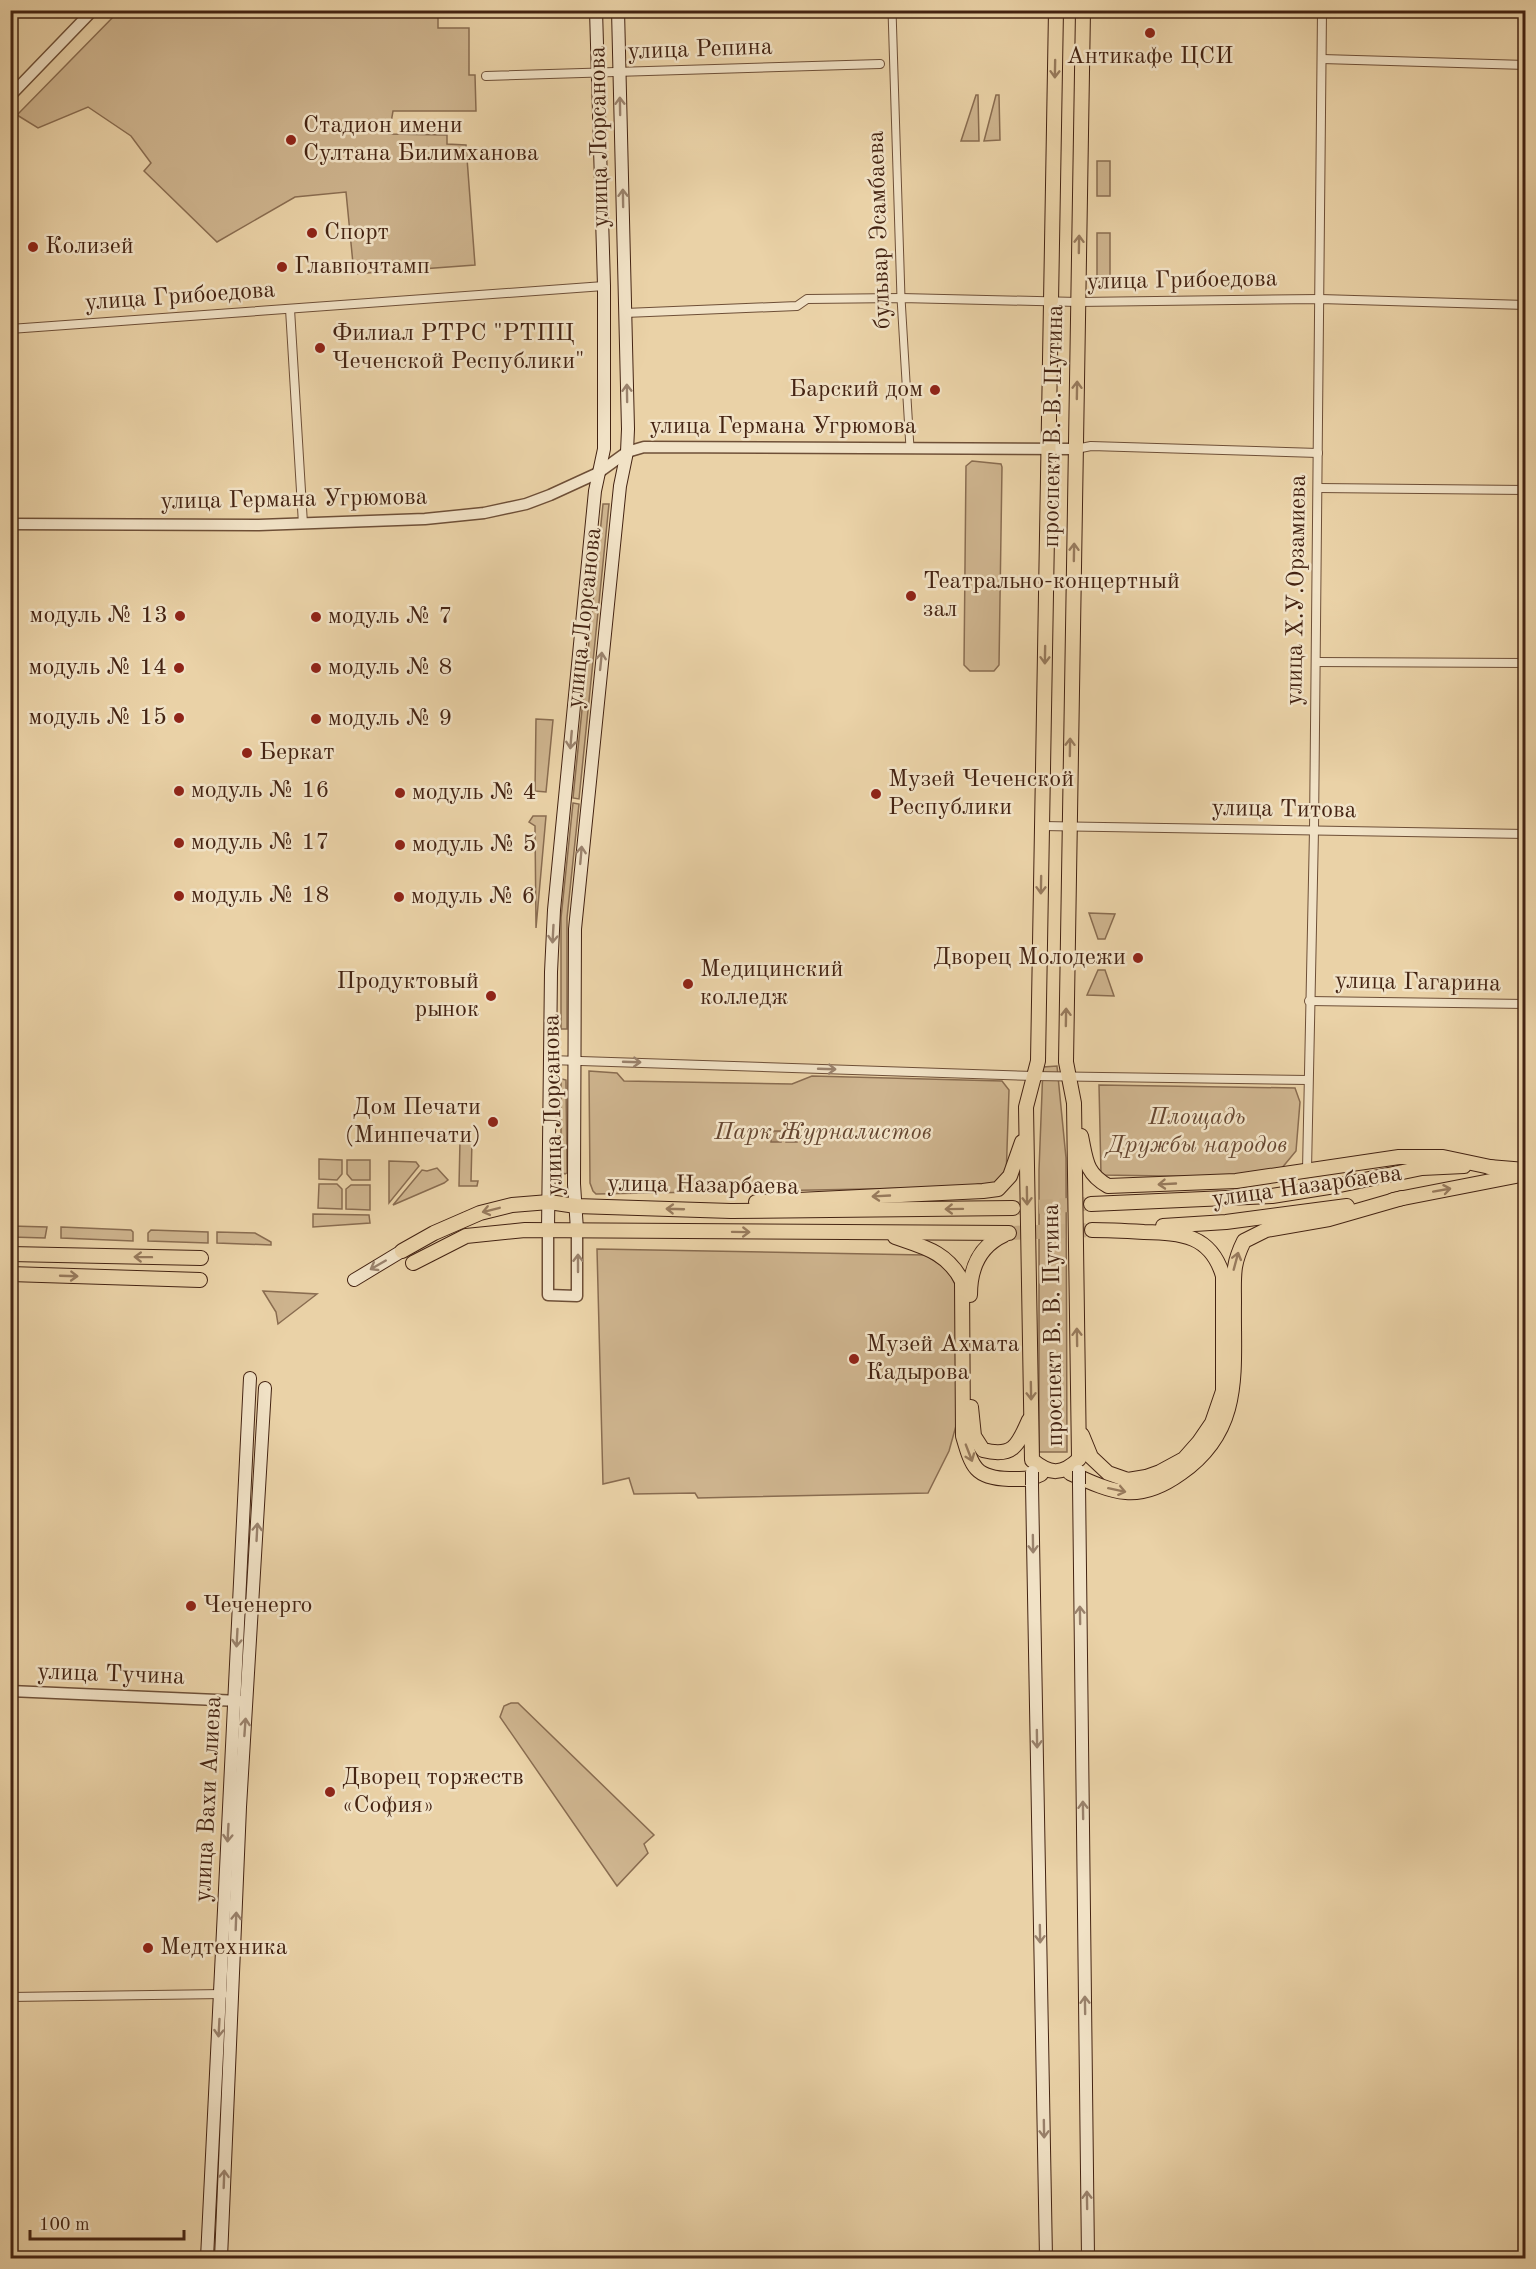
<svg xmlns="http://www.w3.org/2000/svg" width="1536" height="2269" font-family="'Old Standard TT',serif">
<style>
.green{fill:#ceb48e;stroke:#896c50;stroke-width:1.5}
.water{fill:#b29674;stroke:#86684d;stroke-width:1.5}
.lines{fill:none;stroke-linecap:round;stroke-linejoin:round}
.primary-tunnel{stroke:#c9af89;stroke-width:14;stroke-dasharray:14 7;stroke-linecap:butt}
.pedestrian-casing{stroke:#6e4f37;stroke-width:9}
.minor-casing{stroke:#6e4f37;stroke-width:10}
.tertiary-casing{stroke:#6e4f37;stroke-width:13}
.secondary-casing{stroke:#442312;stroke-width:14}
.primary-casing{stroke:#442312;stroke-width:16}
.pedestrian{stroke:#f1e2c6;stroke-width:7}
.minor{stroke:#f1e2c6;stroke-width:8}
.tertiary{stroke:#f1e2c6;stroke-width:10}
.secondary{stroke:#f1e2c6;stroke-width:12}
.primary{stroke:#ead2a7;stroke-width:14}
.secondary-bridge-casing{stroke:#442312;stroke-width:14;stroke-linecap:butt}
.secondary-bridge{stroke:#f1e2c6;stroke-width:12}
.oneway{stroke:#977a5c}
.oneway2{stroke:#9a826c}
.poi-dot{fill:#8f2418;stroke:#f1e2c6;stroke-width:2}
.labels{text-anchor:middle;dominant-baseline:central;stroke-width:5;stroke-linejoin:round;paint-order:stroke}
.street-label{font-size:24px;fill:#442312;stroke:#f1e2c6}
.poi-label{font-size:24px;fill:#442312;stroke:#f1e2c6;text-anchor:start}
.park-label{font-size:24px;font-style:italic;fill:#664731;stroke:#f1e2c6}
</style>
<rect width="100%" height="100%" fill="#ead2a7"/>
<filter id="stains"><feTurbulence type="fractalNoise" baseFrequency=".00333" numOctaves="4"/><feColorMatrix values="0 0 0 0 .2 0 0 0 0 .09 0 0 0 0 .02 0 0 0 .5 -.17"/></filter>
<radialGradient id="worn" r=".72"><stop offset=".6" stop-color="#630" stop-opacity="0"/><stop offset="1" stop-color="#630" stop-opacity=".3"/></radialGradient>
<g class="green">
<polygon points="119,11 438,11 438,28 469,28 469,75 475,75 476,111 393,111 389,134 447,135 447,144 466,145 475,265 354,274 346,192 295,197 217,242 144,171 151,163 131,136 88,107 38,128 17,115"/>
<polygon points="976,95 978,95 979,141 961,141"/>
<polygon points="996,95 999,95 1000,140 984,141"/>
<rect x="1097" y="161" width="13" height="35"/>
<rect x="1097" y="233" width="13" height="49"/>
<polygon points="972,461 1001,464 1002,467 999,665 994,671 970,671 964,665 966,466"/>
<polygon points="603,504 609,504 579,799 573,798"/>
<polygon points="536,719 553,720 546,792 535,791"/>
<polygon points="573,803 579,804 567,918 567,1029 561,1029 561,918"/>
<polygon points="533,816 546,816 536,928 535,826 529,822"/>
<polygon points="1089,913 1115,914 1105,939 1098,939"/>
<polygon points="1098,970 1105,970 1114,996 1087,995"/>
<polygon points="1057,1066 1066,1158 1067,1452 1039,1452 1039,1170 1043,1067"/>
<polygon points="589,1071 617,1073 624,1081 792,1084 812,1076 1002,1081 1009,1090 1006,1179 1002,1183 978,1184 970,1187 596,1194 593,1191 590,1183"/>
<polygon points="562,1079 566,1080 567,1173 565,1174 561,1172 561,1081"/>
<polygon points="1099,1085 1295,1088 1300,1102 1296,1151 1281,1169 1231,1177 1101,1175"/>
<polygon points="472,1140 471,1181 478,1181 477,1186 459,1186 460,1141"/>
<polygon points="319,1159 342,1160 342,1174 337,1180 319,1179"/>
<polygon points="347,1160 370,1160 370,1180 352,1180 347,1174"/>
<polygon points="389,1161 416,1162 419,1166 389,1203"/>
<polygon points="437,1168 448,1180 444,1183 393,1205 422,1170 427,1171"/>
<polygon points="319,1184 337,1184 342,1189 342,1209 318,1208"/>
<polygon points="351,1185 370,1185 370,1210 346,1209 346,1189"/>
<polygon points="313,1214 369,1215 370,1223 313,1227"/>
<polygon points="11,1226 47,1227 45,1238 11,1237"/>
<polygon points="61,1227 131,1230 133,1232 133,1241 61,1238"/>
<polygon points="151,1230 208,1232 208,1243 148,1241 148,1233"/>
<polygon points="217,1232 255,1233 271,1242 271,1245 217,1243"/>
<polygon points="597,1249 925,1255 948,1269 957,1289 959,1415 949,1451 928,1493 698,1498 695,1493 634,1494 629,1478 603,1484"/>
<polygon points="263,1291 317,1294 278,1324 276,1312"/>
<polygon points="511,1703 518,1703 654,1835 644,1844 648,1853 617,1886 500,1717 504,1706"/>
</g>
<polygon class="water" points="771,1131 781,1131 781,1133 785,1134 786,1131 797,1131 797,1133 801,1134 802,1131 812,1131 812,1142 802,1142 802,1138 797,1138 797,1142 786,1142 786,1138 781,1138 781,1142 771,1142"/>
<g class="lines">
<g class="primary-tunnel">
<polyline points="1018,1208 1085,1204"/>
<polyline points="1009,1233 1092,1230"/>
</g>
<g class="pedestrian-casing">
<polyline id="pedestrian" points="892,10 901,298 910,448"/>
</g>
<g class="minor-casing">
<g id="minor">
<polyline points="1322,59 1526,65"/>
<polyline points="486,76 880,64"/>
<polyline points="290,309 303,524"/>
<polyline points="625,313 797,306 807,299 901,298 1078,302 1320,299 1526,305"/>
<polyline points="10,329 604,286"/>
<polyline points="1076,449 1091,446 1318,453"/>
<polyline points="1318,488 1526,490"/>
<polyline points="1316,662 1526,663"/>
<polyline points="1042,826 1526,834"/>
<polyline points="1309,1001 1526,1004"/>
<polyline points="550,1060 1034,1076 1308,1080"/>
<polyline points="1307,1170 1314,830 1322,10"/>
<polyline points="10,1997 223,1994"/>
<polyline points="10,2243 13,2258"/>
</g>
</g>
<g class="tertiary-casing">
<g id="tertiary">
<polyline points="10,96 93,10"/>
<polyline points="10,524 259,525 425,519 484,513 526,504 550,495 598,473 627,452 644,447 1076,449"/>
<polyline points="548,1230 548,1295 577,1296 577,1230"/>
<polyline points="10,1691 240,1701"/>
</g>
</g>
<g class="secondary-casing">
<g id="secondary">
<polyline points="548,1230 551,972 554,910 595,491 604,449 604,286 596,10"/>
<polyline points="577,1230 574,1184 575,929 620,486 627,452 628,429 618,10"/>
<polyline points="354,1280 402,1251"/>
<polyline points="1079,1484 1088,2258"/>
<polyline points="1032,1485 1046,2258"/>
<polyline points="207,2258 250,1378"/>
<polyline points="221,2258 240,1807 265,1388"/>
</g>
</g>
<g class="primary-casing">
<g id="primary">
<path d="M1056 10 1038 1061 1026 1107 1032 1460C1050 1475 1062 1475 1079 1459L1074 1103 1066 1062 1083 10"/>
<path d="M1081 1136C1086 1159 1085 1173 1108 1186L1236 1181 1399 1157H1443L1495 1168"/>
<polyline points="1489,1167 1526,1170"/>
<polyline points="1393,1200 1521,1175"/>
<polyline points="756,1202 983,1191 998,1189 1010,1176 1022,1142"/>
<polyline points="1091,1204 1272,1196 1335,1186 1422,1168 1464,1166"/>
<polyline points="1163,1226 1226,1222 1347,1206"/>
<path d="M895 1237C924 1247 947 1252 962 1281L963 1436C972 1467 975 1478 1009 1479 1022 1479 1030 1480 1041 1474"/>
<polyline points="402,1251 434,1233 480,1213 512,1205 549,1202 576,1206 731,1211 1013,1208"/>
<polyline points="10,1254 201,1258"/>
<polyline points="413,1263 466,1236 525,1230 1009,1233"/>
<polyline points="10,1274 200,1280"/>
<path d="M970 1295C970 1268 980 1246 1004 1235"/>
<path d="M971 1407 974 1436 983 1450C1013 1458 1018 1445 1029 1420"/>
<path d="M1082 1435 1091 1457 1108 1473 1128 1480 1146 1477 1160 1472 1184 1459 1199 1442 1212 1423 1223 1391V1276C1211 1235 1182 1233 1144 1232 1127 1231 1110 1230 1092 1230"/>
<path d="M1070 1473C1114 1493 1138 1504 1181 1473 1244 1429 1233 1370 1234 1303 1234 1276 1232 1265 1244 1241L1266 1230 1329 1219 1402 1198"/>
</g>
</g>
<use href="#pedestrian" class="pedestrian"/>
<use href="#minor" class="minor"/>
<use href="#tertiary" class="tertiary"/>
<use href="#secondary" class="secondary"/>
<use href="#primary" class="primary"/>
<g class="secondary-bridge-casing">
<g id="secondary-bridge">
<polyline points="1079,1471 1079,1484"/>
<polyline points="1032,1472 1032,1485"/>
</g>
</g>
<use href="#secondary-bridge" class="secondary-bridge"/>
</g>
<defs><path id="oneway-shaft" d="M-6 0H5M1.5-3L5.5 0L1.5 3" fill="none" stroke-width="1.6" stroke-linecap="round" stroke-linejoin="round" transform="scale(1.5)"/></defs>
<g class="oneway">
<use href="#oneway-shaft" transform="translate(1055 69) rotate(91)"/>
<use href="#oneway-shaft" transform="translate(1079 244) rotate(-89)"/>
<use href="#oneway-shaft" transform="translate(1077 390) rotate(-89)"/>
<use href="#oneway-shaft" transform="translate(1074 552) rotate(-89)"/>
<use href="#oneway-shaft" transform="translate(1045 655) rotate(91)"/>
<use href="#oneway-shaft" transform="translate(1070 747) rotate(-89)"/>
<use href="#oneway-shaft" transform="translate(1041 885) rotate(91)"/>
<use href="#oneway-shaft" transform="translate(1066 1017) rotate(-89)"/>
<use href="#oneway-shaft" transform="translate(1167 1184) rotate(177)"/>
<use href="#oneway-shaft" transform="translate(1442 1190) rotate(-10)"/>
<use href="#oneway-shaft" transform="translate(881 1196) rotate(177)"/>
<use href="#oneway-shaft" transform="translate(1027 1196) rotate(89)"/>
<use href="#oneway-shaft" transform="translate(675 1209) rotate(-178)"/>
<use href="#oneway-shaft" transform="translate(954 1209) rotate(179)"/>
<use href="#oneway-shaft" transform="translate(491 1210) rotate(166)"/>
<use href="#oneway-shaft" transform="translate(741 1232) rotate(1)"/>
<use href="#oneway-shaft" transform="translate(143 1257) rotate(-179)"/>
<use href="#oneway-shaft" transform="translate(1236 1261) rotate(-75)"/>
<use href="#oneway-shaft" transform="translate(69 1276) rotate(2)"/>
<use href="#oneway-shaft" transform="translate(1077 1337) rotate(-91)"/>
<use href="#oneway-shaft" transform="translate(1031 1391) rotate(89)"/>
<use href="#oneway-shaft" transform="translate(969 1453) rotate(69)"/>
<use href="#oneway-shaft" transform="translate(1117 1490) rotate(12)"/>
</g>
<g class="oneway2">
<use href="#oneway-shaft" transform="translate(620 106) rotate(-91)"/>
<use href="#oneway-shaft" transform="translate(623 198) rotate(-91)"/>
<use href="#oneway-shaft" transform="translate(627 393) rotate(-91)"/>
<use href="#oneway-shaft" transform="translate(601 661) rotate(-84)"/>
<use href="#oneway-shaft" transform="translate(571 740) rotate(95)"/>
<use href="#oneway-shaft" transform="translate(581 855) rotate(-85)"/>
<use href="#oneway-shaft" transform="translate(553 934) rotate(93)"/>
<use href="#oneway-shaft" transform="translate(632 1062) rotate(2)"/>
<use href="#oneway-shaft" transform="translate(827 1069) rotate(2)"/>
<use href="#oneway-shaft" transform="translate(578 1263) rotate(-90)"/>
<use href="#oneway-shaft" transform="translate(378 1265) rotate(150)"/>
<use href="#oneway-shaft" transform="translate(257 1532) rotate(-87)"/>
<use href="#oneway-shaft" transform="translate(1033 1544) rotate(89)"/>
<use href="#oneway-shaft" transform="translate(1080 1615) rotate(-91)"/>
<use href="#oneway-shaft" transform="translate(237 1638) rotate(93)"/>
<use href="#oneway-shaft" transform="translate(245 1727) rotate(-86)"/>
<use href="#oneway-shaft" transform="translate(1037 1739) rotate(89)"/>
<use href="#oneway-shaft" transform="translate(1083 1810) rotate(-91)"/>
<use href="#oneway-shaft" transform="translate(228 1833) rotate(93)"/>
<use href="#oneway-shaft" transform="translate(236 1921) rotate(-88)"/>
<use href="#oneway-shaft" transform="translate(1040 1934) rotate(89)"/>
<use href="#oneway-shaft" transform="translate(1085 2005) rotate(-91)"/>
<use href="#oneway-shaft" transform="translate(219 2028) rotate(93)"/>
<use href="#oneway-shaft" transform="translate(1044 2129) rotate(89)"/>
<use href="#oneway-shaft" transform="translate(224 2179) rotate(-88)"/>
<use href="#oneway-shaft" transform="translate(1087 2200) rotate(-91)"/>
</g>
<g class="poi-dot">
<circle cx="1150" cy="33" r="6"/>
<circle cx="291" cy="140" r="6"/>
<circle cx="312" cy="233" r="6"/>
<circle cx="33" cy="247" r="6"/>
<circle cx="282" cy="267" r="6"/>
<circle cx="320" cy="348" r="6"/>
<circle cx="935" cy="390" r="6"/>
<circle cx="911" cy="596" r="6"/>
<circle cx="180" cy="616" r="6"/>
<circle cx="316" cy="617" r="6"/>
<circle cx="179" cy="668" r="6"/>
<circle cx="316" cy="668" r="6"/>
<circle cx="179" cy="718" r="6"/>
<circle cx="316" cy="719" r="6"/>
<circle cx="247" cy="753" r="6"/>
<circle cx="179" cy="791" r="6"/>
<circle cx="400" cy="793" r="6"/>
<circle cx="876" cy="794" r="6"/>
<circle cx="179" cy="843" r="6"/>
<circle cx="400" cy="845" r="6"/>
<circle cx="179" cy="896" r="6"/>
<circle cx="399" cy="897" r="6"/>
<circle cx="1138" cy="958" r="6"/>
<circle cx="688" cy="984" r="6"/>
<circle cx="491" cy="996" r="6"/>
<circle cx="493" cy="1122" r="6"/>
<circle cx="854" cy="1359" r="6"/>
<circle cx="191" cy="1606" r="6"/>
<circle cx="330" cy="1792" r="6"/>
<circle cx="148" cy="1948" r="6"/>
</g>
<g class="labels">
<g class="street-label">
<text transform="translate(700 50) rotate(-2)">улица Репина</text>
<text transform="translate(600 137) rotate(-91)">улица Лорсанова</text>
<text transform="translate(880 230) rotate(-92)">бульвар Эсамбаева</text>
<text transform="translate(1182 281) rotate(-1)">улица Грибоедова</text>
<text transform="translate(180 297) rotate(-4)">улица Грибоедова</text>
<text transform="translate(1054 426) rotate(-89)">проспект В. В. Путина</text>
<text x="783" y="427">улица Германа Угрюмова</text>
<text transform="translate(294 500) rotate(-1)">улица Германа Угрюмова</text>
<text transform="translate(1297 590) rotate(-89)">улица Х.У.Орзамиева</text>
<text transform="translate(585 618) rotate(-84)">улица Лорсанова</text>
<text transform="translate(1284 810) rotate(1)">улица Титова</text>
<text transform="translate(1418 983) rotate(1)">улица Гагарина</text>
<text transform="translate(554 1105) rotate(-91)">улица Лорсанова</text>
<text transform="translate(703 1186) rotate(1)">улица Назарбаева</text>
<text transform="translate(1307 1187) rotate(-8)">улица Назарбаева</text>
<text transform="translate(1054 1325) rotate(-91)">проспект В. В. Путина</text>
<text transform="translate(111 1675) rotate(2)">улица Тучина</text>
<text transform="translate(209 1799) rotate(-87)">улица Вахи Алиева</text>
</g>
<g class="poi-label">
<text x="1150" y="57" text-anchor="middle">Антикафе ЦСИ</text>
<text x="303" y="126">Стадион имени<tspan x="303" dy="28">Султана Билимханова</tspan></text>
<text x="324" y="233">Спорт</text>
<text x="45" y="247">Колизей</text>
<text x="294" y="267">Главпочтамп</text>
<text x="332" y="334">Филиал РТРС "РТПЦ<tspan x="332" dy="28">Чеченской Республики"</tspan></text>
<text x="923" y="390" text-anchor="end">Барский дом</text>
<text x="923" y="582">Театрально-концертный<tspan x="923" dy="28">зал</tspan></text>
<text x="168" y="616" text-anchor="end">модуль № 13</text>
<text x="328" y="617">модуль № 7</text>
<text x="167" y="668" text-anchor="end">модуль № 14</text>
<text x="328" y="668">модуль № 8</text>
<text x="167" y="718" text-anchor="end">модуль № 15</text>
<text x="328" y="719">модуль № 9</text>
<text x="259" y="753">Беркат</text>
<text x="888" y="780">Музей Чеченской<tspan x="888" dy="28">Республики</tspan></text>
<text x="191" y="791">модуль № 16</text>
<text x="412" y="793">модуль № 4</text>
<text x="191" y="843">модуль № 17</text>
<text x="412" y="845">модуль № 5</text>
<text x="191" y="896">модуль № 18</text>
<text x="411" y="897">модуль № 6</text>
<text x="1126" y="958" text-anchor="end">Дворец Молодежи</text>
<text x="700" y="970">Медицинский<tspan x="700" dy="28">колледж</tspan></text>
<text x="479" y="982" text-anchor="end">Продуктовый<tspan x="479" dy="28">рынок</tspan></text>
<text x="481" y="1108" text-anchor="end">Дом Печати<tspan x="481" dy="28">(Минпечати)</tspan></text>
<text x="866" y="1345">Музей Ахмата<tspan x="866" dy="28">Кадырова</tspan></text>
<text x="203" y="1606">Чеченерго</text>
<text x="342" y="1778">Дворец торжеств<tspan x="342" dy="28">«София»</tspan></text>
<text x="160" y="1948">Медтехника</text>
</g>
<g class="park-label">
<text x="1197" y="1118">Площадь<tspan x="1197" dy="28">Дружбы народов</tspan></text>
<text x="823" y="1133">Парк Журналистов</text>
</g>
</g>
<rect width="1536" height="2269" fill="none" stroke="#ead2a7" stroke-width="36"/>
<rect x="12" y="12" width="1512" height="2245" fill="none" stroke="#442312" stroke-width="3"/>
<rect x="18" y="18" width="1500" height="2233" fill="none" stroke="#442312" stroke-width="1.5"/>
<path d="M30 2230v9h154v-9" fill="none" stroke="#442312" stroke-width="3"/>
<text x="39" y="2230" font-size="18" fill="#442312" stroke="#f1e2c6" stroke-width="4.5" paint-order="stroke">100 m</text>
<rect width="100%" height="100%" filter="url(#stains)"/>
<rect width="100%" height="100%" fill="url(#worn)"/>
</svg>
